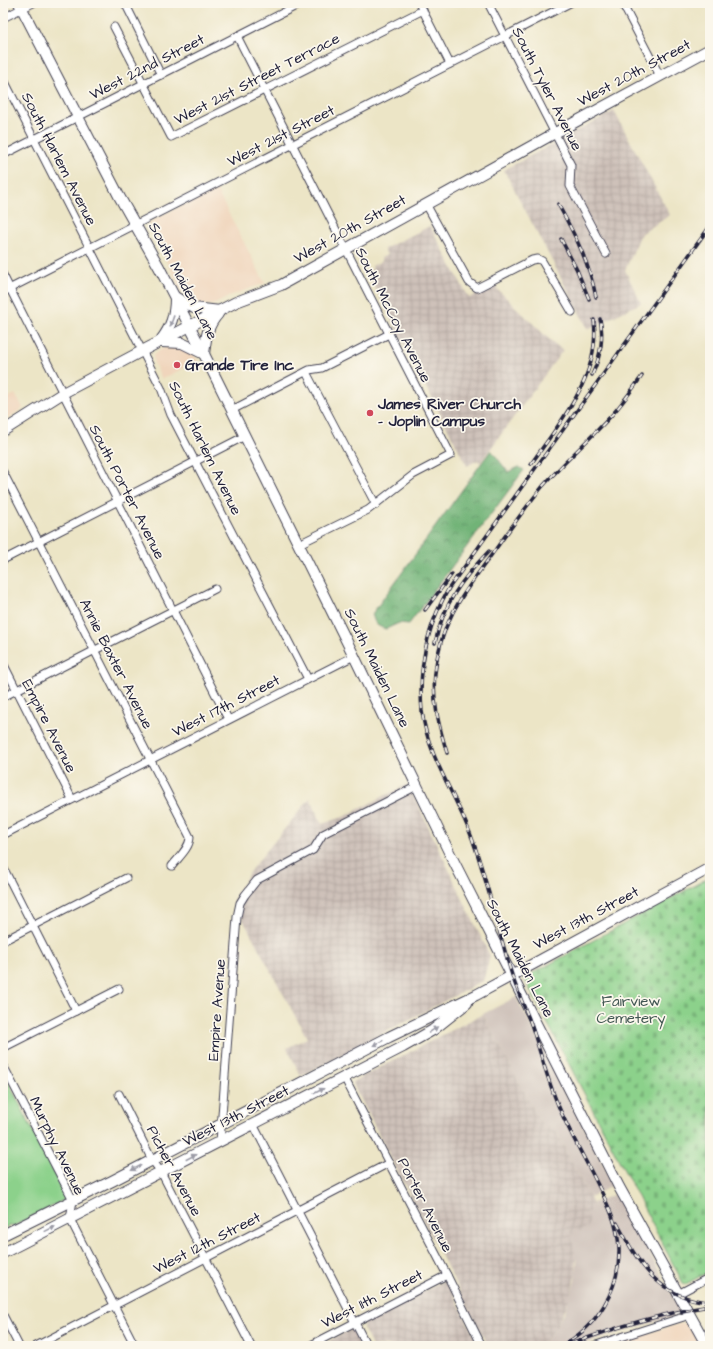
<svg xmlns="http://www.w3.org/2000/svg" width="713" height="1349" font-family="'Architects Daughter',sans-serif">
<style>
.built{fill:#f0d5bc}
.industrial{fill:url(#industrial-grid)}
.railway{fill:#cec1b9}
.forest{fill:url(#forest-crowns);stroke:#4a6a59}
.cemetery{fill:url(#cemetery-stones);stroke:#577a63}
.pitch{fill:#8cd18b;stroke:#577a63}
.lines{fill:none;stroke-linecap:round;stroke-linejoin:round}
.street-casing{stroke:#403f50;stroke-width:9}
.secondary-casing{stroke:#403f50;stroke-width:12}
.street{stroke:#fff;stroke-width:7}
.secondary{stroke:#fff;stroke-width:10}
.rail-casing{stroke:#22223b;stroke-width:3.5}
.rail{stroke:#fbf7ec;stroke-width:2;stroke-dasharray:6;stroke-linecap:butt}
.oneway{fill:#9c9ca7}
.poi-dot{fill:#d1495b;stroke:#fbf7ec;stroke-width:1.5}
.labels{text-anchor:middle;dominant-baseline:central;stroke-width:3.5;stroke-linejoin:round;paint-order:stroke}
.street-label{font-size:15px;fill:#22223b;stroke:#fbf7ec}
.poi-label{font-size:15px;font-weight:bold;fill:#22223b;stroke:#fbf7ec;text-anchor:start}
.park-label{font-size:15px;fill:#425753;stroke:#fbf7ec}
</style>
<defs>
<pattern id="industrial-grid" width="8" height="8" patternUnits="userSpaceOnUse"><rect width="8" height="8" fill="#cec1b9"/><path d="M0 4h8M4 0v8" fill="none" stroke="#b1a6a0"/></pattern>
<pattern id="forest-crowns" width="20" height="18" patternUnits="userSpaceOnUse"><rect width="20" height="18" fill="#71b377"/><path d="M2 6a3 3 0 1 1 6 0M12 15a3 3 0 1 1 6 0" fill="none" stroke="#5c9163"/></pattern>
<pattern id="cemetery-stones" width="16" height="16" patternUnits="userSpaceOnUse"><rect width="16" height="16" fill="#8cd18b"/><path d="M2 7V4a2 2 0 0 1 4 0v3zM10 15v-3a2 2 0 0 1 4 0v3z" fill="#78b379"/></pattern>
</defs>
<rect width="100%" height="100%" fill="#fbf7ec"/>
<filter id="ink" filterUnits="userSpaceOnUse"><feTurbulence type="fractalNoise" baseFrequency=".025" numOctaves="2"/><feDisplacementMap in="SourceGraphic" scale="8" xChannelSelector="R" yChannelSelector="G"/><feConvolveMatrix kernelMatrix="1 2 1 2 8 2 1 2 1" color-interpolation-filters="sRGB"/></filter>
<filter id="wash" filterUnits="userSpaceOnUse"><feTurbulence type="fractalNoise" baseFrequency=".012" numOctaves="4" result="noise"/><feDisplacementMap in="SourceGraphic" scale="16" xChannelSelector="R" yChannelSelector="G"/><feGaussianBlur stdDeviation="0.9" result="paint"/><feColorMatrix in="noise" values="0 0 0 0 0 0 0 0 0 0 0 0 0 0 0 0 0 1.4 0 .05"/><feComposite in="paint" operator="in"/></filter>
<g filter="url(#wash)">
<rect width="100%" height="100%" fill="#ece5c6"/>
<g class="built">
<polygon points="216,189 265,283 232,295 215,304 210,305 196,304 187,299 182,291 148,226 150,223 155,219"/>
<polygon points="178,346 192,352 198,361 162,379 154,363 153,355 164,348"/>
<polygon points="15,394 23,408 3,421 3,400"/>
<polygon points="683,1323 686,1323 690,1327 700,1346 604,1346"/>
</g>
<g class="industrial">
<polygon points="614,111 670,215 641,234 625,270 641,303 588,329 504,170"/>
<polygon points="430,226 469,298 494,286 552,342 563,350 480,463 478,460 467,466 367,272 373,269 372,266 382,261 381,258 387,255 384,249"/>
<polygon points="408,784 490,956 483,981 301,1076 287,1048 307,1038 233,901 250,871 310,798 322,824 343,817"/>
<polygon points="483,1014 544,1128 553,1124 595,1208 592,1225 576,1253 576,1273 570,1298 558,1324 553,1332 541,1346 488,1346 352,1082"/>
<polygon points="442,1282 444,1282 449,1285 479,1346 372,1346 363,1328 364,1323"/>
<polygon points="353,1329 355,1330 363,1346 318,1346"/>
</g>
<g class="railway">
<polygon points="516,997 612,1182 611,1186 590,1198 553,1124 544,1128 483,1014"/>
<polygon points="618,1193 678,1307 680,1314 674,1317 641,1326 578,1346 541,1346 553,1332 565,1312 575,1281 577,1263 571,1235 591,1225 586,1213 595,1208 593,1203"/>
</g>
<path class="forest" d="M491 450 508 472 519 467 524 470 409 624 399 623 386 629C376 626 375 624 372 614Z"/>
<polygon class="cemetery" points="710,877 710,1271 684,1285 524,978"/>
<polygon class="pitch" points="3,1071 66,1197 66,1199 14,1226 9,1226 3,1229"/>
</g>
<g filter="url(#ink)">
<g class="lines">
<g class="street-casing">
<g id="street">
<polyline points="125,3 161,75"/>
<polyline points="419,3 450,64"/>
<polyline points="488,3 571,165 570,186 606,254"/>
<polyline points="622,3 660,76"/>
<polyline points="3,18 33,3"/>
<polyline points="114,27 171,137 423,10"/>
<polyline points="237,36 451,455 413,475 368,510 299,544"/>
<polyline points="3,78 161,388 171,415 308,679"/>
<polyline points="3,155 302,3"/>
<polyline points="426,204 469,282 477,288 481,286 532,260 538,259 542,261 572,312"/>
<polyline points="3,275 228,719"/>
<polyline points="3,292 570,3"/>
<polyline points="306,372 376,505"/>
<polyline points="232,410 309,370 322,368 389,334"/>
<path d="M3 472 190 837C190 848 178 858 172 866"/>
<polyline points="3,560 245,436"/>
<polyline points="3,663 72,799"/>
<polyline points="3,697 215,589"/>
<polyline points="3,835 354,656"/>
<polyline points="3,867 76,1011"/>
<polyline points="3,941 126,878"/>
<polyline points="3,1048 119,989"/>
<polyline points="3,1065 73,1200 70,1219 135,1346"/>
<polyline points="344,1077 447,1275 482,1346"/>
<polyline points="119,1094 152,1160 161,1172 251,1346"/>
<polyline points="253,1124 367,1346"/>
<polyline points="220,1142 237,917 240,903 245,895 257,880 313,850 323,834 417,786"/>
<polyline points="678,1294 710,1277"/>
<polyline points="3,1315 19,1346"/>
<polyline points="36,1346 389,1163"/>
<polyline points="309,1346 447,1275"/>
<polyline points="593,1346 690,1315"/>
</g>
</g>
<g class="secondary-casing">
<g id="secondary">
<polyline points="19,3 119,196 159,267 204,354 354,656 450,854 619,1187 707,1346"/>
<polyline points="175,297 194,308 220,311"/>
<path d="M161 340C171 327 175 315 175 298"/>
<path d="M162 342 182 343 204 354C206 338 207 326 218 314"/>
<polyline points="3,431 63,393 142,351 236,302 281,285 555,133 710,49"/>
<polyline points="3,1235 112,1181 389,1037 476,995 710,868"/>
<polyline points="3,1253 403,1047 433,1030 467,1003"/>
</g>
</g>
<use href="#street" class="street"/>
<use href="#secondary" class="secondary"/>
<g class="rail-casing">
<g id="rail">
<path d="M558 204C575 235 589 262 596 297"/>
<polyline points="561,239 577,270 589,299"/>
<path d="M592 375C600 358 604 338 600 319"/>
<path d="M531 464C560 422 601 376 594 320"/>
<polyline points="425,610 452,574"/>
<path d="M435 643C444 603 461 580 489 551"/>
<path d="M447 753C439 726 432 701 435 673 440 623 462 595 490 557 507 533 524 509 543 486 564 462 588 441 610 417 622 404 632 390 642 376"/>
<path d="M617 1223C639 1264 658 1298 710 1302"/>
<path d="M571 1344C616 1327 663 1313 710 1306"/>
<path d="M561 1346C597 1327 620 1290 619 1249 618 1221 605 1199 593 1175 581 1152 568 1129 558 1105 548 1081 541 1055 533 1030 527 1011 517 992 511 972 498 929 488 884 473 841 458 797 428 759 422 711 418 667 427 626 449 588L710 226"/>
</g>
</g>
<use href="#rail" class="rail"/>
</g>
<defs><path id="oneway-solid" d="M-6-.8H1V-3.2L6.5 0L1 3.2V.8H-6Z"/></defs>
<g class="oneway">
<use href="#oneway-solid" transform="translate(172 321) rotate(110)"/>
<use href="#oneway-solid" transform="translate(433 1030) rotate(-34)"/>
<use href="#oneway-solid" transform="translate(378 1043) rotate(152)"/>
<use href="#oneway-solid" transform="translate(319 1091) rotate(-28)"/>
<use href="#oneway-solid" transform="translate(191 1157) rotate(-27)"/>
<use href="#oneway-solid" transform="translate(136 1168) rotate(152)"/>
<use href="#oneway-solid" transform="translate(50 1229) rotate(-26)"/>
</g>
</g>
<g class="poi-dot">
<circle cx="177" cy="365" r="4"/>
<circle cx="370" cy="413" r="4"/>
</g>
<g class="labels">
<g class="street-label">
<text transform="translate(147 67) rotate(-27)">West 22nd Street</text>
<text transform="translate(634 73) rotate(-28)">West 20th Street</text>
<text transform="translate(257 79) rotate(-27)">West 21st Street Terrace</text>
<text transform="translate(547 89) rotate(63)">South Tyler Avenue</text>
<text transform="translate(281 136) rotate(-27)">West 21st Street</text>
<text transform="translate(59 159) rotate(63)">South Harlem Avenue</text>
<text transform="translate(350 229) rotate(-29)">West 20th Street</text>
<text transform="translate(183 281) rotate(62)">South Maiden Lane</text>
<text transform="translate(393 315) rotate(63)">South McCoy Avenue</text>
<text transform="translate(205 448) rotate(64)">South Harlem Avenue</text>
<text transform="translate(127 492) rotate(63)">South Porter Avenue</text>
<text transform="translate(116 664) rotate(63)">Annie Baxter Avenue</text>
<text transform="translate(377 668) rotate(64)">South Maiden Lane</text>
<text transform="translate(226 706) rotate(-27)">West 17th Street</text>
<text transform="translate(49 726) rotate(63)">Empire Avenue</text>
<text transform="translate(586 918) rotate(-28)">West 13th Street</text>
<text transform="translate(520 958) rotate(63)">South Maiden Lane</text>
<text transform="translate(217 1010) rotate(-86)">Empire Avenue</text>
<text transform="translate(236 1116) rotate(-27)">West 13th Street</text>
<text transform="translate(57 1146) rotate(64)">Murphy Avenue</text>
<text transform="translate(174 1171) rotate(62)">Picher Avenue</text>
<text transform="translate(425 1205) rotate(63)">Porter Avenue</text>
<text transform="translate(207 1243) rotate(-27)">West 12th Street</text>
<text transform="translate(372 1299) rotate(-27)">West 11th Street</text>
</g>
<g class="poi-label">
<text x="185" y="365">Grande Tire Inc</text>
<text x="378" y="404">James River Church<tspan x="378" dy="17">- Joplin Campus</tspan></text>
</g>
<g class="park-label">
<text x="631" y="1001">Fairview<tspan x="631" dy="17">Cemetery</tspan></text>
</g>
</g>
<rect width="713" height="1349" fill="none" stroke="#fbf7ec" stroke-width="16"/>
</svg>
